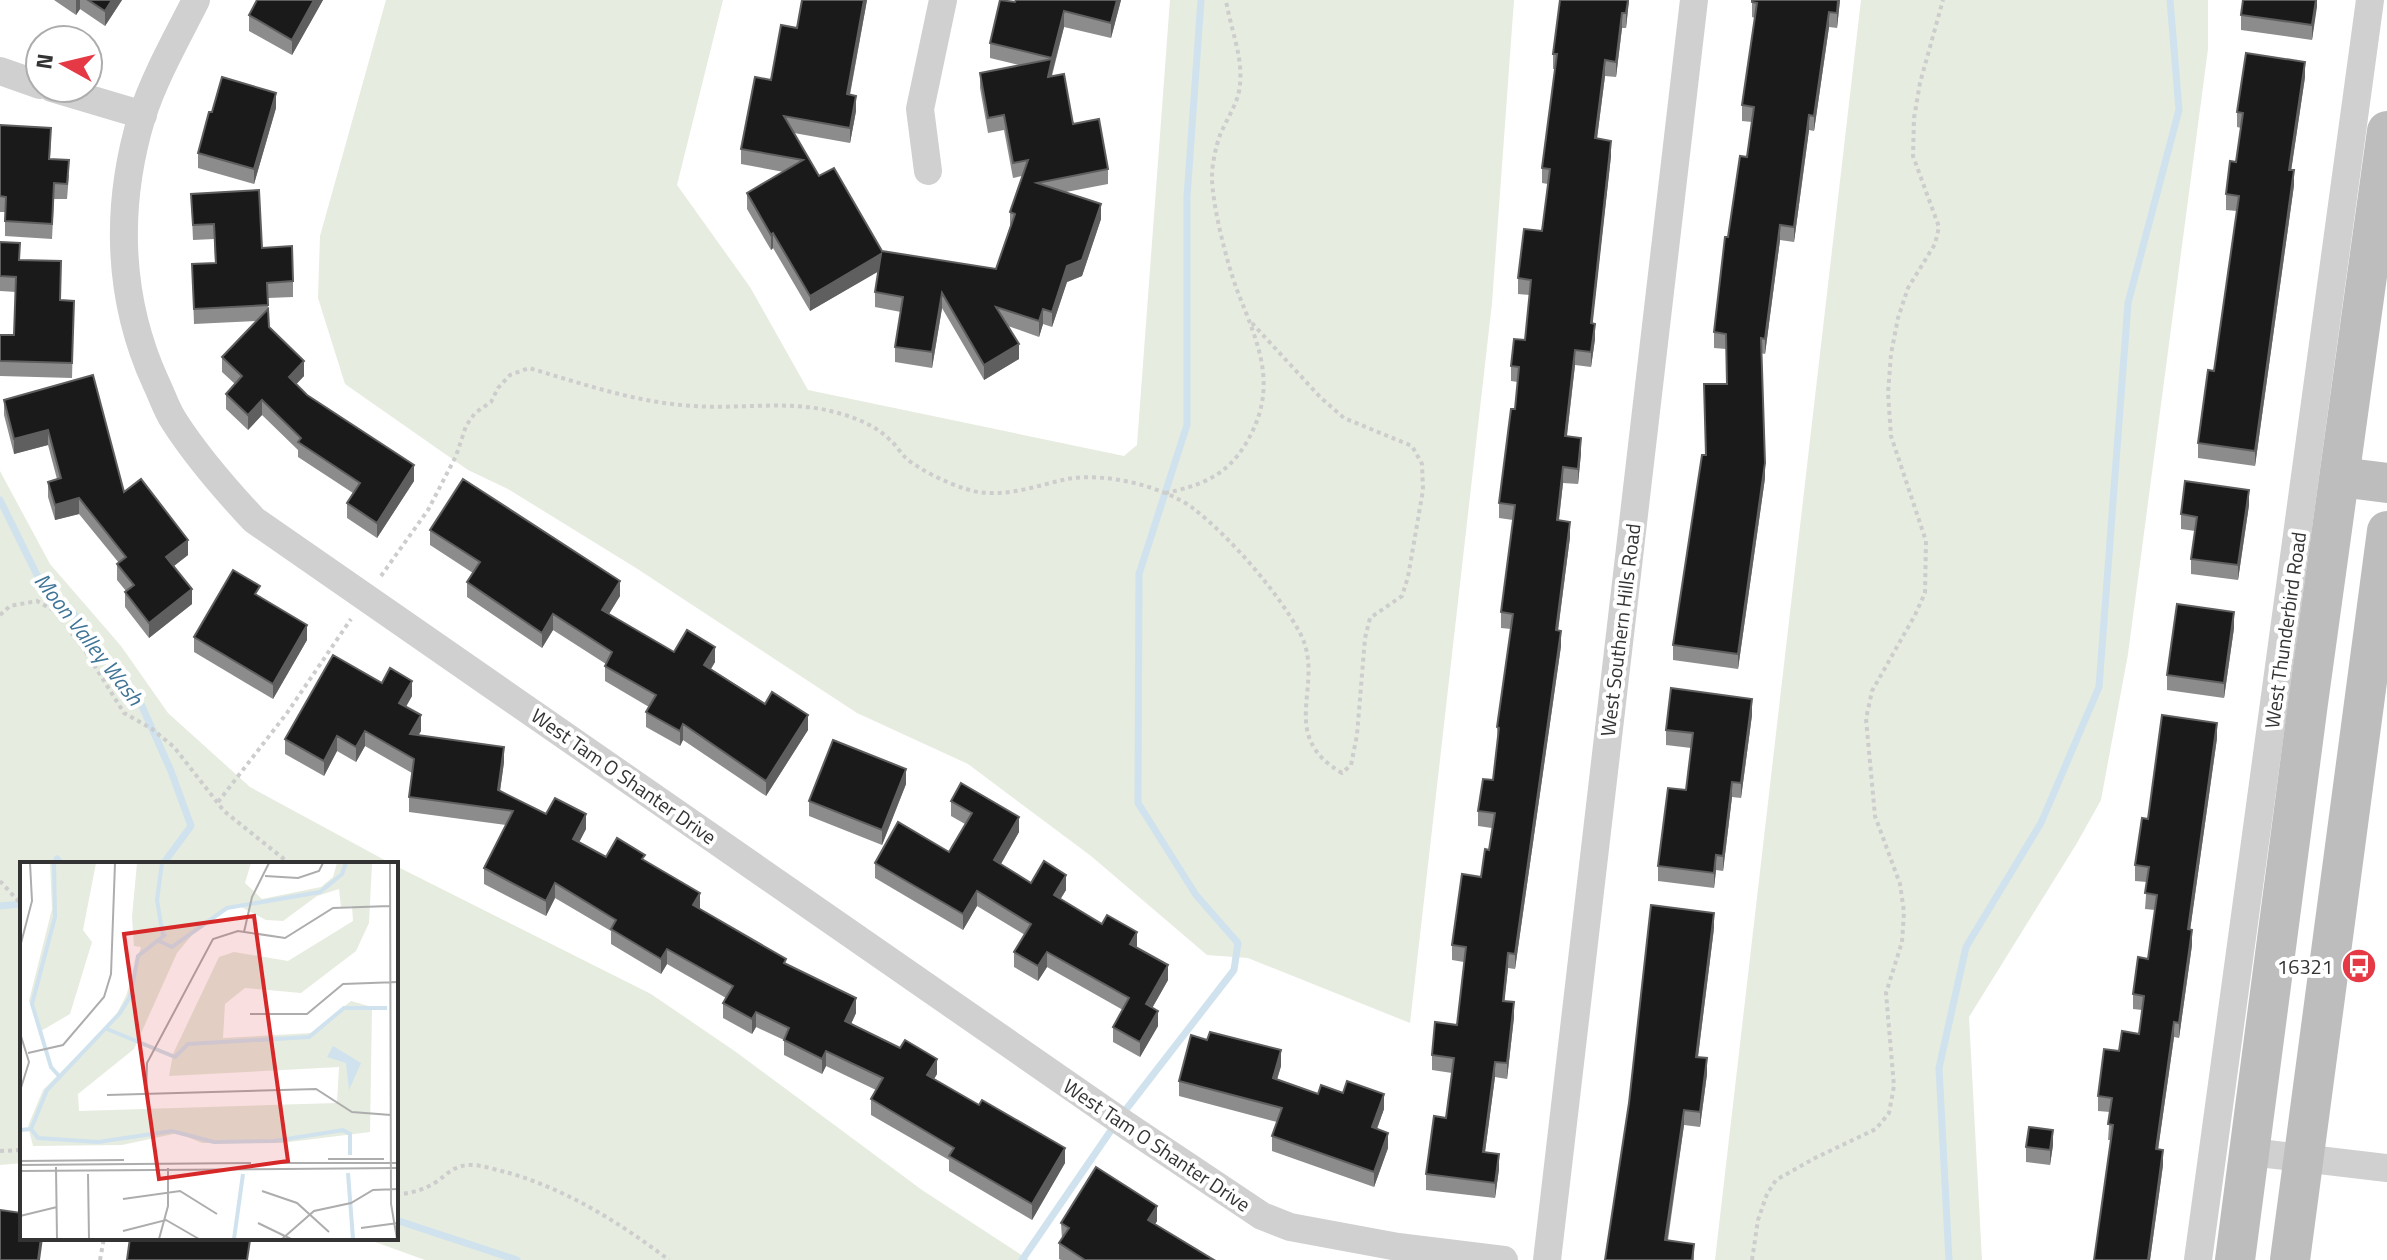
<svg xmlns="http://www.w3.org/2000/svg" width="2387" height="1260" font-family="'Titillium Web',sans-serif">
<style>
.green{fill:#e6ecdf}
.lines{fill:none;stroke-linecap:round;stroke-linejoin:round}
.stream{stroke:#cfe2ee;stroke-width:7}
.path{stroke:#cdcdcd;stroke-width:4;stroke-dasharray:4 4;stroke-linecap:butt}
.minor{stroke:#d0d0d0;stroke-width:28}
.secondary{stroke:#bdbdbd;stroke-width:40}
.wall{fill:#8c8c8c}
.shaded-wall{fill:#5f5f5f}
.building{fill:#1a1a1a;stroke:#5f5f5f;stroke-width:2}
.labels{text-anchor:middle;dominant-baseline:central;stroke-width:8;stroke-linejoin:round;paint-order:stroke}
.street-label{font-size:20px;fill:#333;stroke:#fff}
.poi-label{font-size:20px;fill:#333;stroke:#fff;text-anchor:end}
.water-label{font-size:22px;font-style:italic;fill:#3f7597;stroke:#fff}
.inset-river{fill:none;stroke:#cfe2ee;stroke-width:4}
.inset-road{fill:none;stroke:#adadad;stroke-width:2}
.view{fill:#d62828;fill-opacity:0.15;stroke:#d62828;stroke-width:4}
.inset-edge{fill:none;stroke:#333;stroke-width:4}
</style>
<rect width="100%" height="100%" fill="#fff"/>
<g class="green">
<polygon points="386,0 723,0 677,185 750,287 808,390 1124,456 1137,445 1170,0 1514,0 1492,303 1410,1023 1248,958 1207,955 1091,856 968,764 857,713 636,568 508,489 468,470 345,384 318,298 320,236"/>
<polygon points="1861,0 2208,0 2208,49 2128,654 2101,800 2077,843 1969,1017 1982,1260 1715,1260"/>
<polygon points="0,471 50,564 121,646 168,713 250,787 392,864 22,864 22,1163 0,1165"/>
<polygon points="396,866 651,994 736,1052 922,1190 1029,1260 425,1260 364,1238 396,1238"/>
</g>
<g class="lines">
<g class="stream">
<polyline points="0,500 37,575 74,614 141,704 171,771 191,826 163,864"/>
<polyline points="57,859 61,864"/>
<polyline points="0,906 22,904"/>
<polyline points="1121,1116 1234,970 1238,943 1196,895 1138,803 1139,574 1187,425 1187,197 1201,0"/>
<polyline points="396,1220 517,1260"/>
<polyline points="1022,1260 1114,1126"/>
<polyline points="1949,1260 1939,1068 1966,947 2041,823 2099,687 2128,303 2179,110 2170,0"/>
</g>
<g class="path">
<path d="M1165 493C1200 486 1226 476 1245 445 1280 388 1259 346 1237 290 1227 263 1212 205 1212 177 1212 164 1216 146 1220 135 1227 118 1239 102 1240 84 1243 56 1230 27 1226 0"/>
<path d="M381 576 428 510 456 456 466 426 475 413 491 402 498 388 510 375 529 368C583 384 638 403 694 406 737 409 784 401 826 410 849 415 875 424 891 441 897 446 901 454 907 459 922 471 947 483 966 489 1000 500 1035 486 1067 479 1104 472 1164 486 1194 509 1230 537 1278 592 1300 633 1327 684 1275 734 1342 773L1351 765 1357 735 1365 638 1370 618 1402 596 1408 577 1423 490 1422 464 1412 446 1344 418 1321 398 1251 322"/>
<polyline points="0,615 10,606 37,601 55,611 86,652 124,713 152,729 174,747 224,811 290,864"/>
<polyline points="218,802 287,713 351,619"/>
<polyline points="0,881 22,905"/>
<polyline points="0,1151 22,1150"/>
<path d="M396 1195C411 1193 424 1190 436 1182 448 1174 452 1167 467 1165 480 1164 496 1170 509 1173 568 1190 620 1223 669 1260"/>
<polyline points="100,1260 104,1238"/>
<polyline points="1752,1260 1758,1220 1767,1194 1776,1180 1815,1158 1876,1129 1889,1113 1894,1086 1886,993 1902,942 1904,912 1900,884 1875,816 1866,719 1872,691 1915,615 1925,593 1926,541 1891,436 1888,393 1891,354 1898,318 1908,288 1935,244 1939,227 1913,156 1914,118 1920,83 1943,0"/>
</g>
<g class="minor">
<path d="M196 0C177 38 155 76 142 116 115 205 117 298 156 383 162 395 166 409 174 421 197 457 225 489 254 520L1126 1125 1262 1216 1290 1227 1398 1247 1504 1260"/>
<polyline points="0,71 40,85"/>
<polyline points="52,88 143,115"/>
<polyline points="928,171 920,109 943,0"/>
<polyline points="2250,1152 2387,1168"/>
<polyline points="1547,1260 1694,0"/>
<polyline points="2198,1260 2370,0"/>
</g>
<g class="secondary">
<polyline points="2340,477 2387,483"/>
<polyline points="2235,1260 2308,703 2387,131"/>
<polyline points="2290,1260 2387,531"/>
</g>
</g>
<g class="wall">
<polygon points="54,0 122,0 105,26 80,9 76,15"/>
<polygon points="257,0 323,0 292,55 249,31 249,15"/>
<polygon points="802,0 867,0 850,95 856,111 850,143 794,133 819,176 882,251 996,269 1010,227 1010,212 1022,176 1013,178 1004,130 988,133 980,88 980,73 1019,65 990,58 990,43 1015,2 1121,0 1111,38 1064,27 1052,76 1073,124 1108,169 1108,184 1066,192 1101,219 1082,276 1067,282 1052,327 1043,324 1039,337 1008,326 1019,359 984,380 942,308 932,368 895,362 895,347 901,312 875,307 875,292 878,271 810,311 773,248 771,250 747,209 747,193 784,172 741,164 741,149 771,80 797,28"/>
<polygon points="1560,0 1629,0 1626,28 1622,28 1616,77 1605,76 1597,139 1611,156 1592,324 1595,339 1591,367 1575,365 1567,436 1581,453 1578,484 1563,483 1559,520 1570,537 1558,631 1561,646 1515,969 1508,968 1504,1001 1514,1017 1507,1079 1495,1077 1485,1152 1499,1169 1495,1198 1426,1190 1426,1174 1446,1118 1452,1073 1432,1070 1432,1055 1457,1025 1464,962 1452,960 1452,945 1481,877 1489,850 1492,828 1478,826 1478,811 1493,780 1498,743 1497,727 1511,629 1501,628 1501,612 1513,520 1499,518 1499,503 1515,409 1518,382 1511,381 1511,366 1525,340 1530,295 1518,294 1518,278 1542,231 1548,184 1542,183 1542,168 1555,69 1553,69 1553,54"/>
<polygon points="1752,0 1840,0 1837,28 1829,27 1814,131 1809,130 1794,242 1780,240 1765,354 1761,353 1765,478 1738,669 1673,660 1673,645 1705,455 1727,384 1726,349 1714,348 1714,332 1728,237 1747,157 1752,122 1742,121 1742,105 1755,18 1752,17"/>
<polygon points="2317,0 2312,40 2241,30 2241,15"/>
<polygon points="2305,77 2291,170 2294,185 2255,466 2198,458 2198,443 2214,371 2237,211 2226,210 2226,194 2236,162 2241,128 2237,127 2237,112"/>
<polygon points="276,108 254,184 198,168 198,153"/>
<polygon points="0,125 51,143 50,159 69,175 67,199 54,199 52,239 5,236 5,212 0,212"/>
<polygon points="191,194 262,248 293,281 293,297 268,298 268,309 269,327 304,376 296,384 307,395 414,481 377,538 347,518 347,503 353,493 298,457 298,450 262,415 248,430 226,409 226,394 235,384 222,372 222,357 257,321 194,324 192,264 215,263 214,239 193,240"/>
<polygon points="0,242 60,300 74,301 72,378 0,376 0,335 14,335 16,292 0,291"/>
<polygon points="93,375 124,492 188,555 174,566 192,604 149,638 125,607 125,592 126,591 117,580 117,564 119,563 79,514 55,520 48,497 48,482 57,479 48,445 14,454 4,415 4,400"/>
<polygon points="2249,505 2238,580 2191,574 2191,559 2195,531 2181,529 2181,514"/>
<polygon points="430,530 620,596 609,614 674,652 715,662 711,669 808,730 766,796 683,740 680,746 646,727 646,712 649,707 605,681 605,666 606,664 553,630 542,648 467,597 467,582 473,573 430,545"/>
<polygon points="260,596 307,640 273,699 194,652 194,637"/>
<polygon points="2234,628 2224,698 2167,690 2167,675"/>
<polygon points="382,683 412,696 406,707 421,731 418,735 504,762 500,791 546,814 586,829 579,842 606,857 645,860 700,909 786,964 856,1013 851,1024 937,1074 934,1079 1065,1163 1032,1220 949,1171 949,1160 871,1115 871,1099 876,1090 826,1066 822,1074 784,1055 784,1040 756,1027 752,1034 723,1018 723,1003 726,998 667,964 661,974 611,944 611,931 555,898 546,916 484,884 484,868 506,825 409,812 409,797 412,773 365,746 356,762 337,751 324,776 285,754 285,739"/>
<polygon points="1752,715 1741,798 1732,797 1723,871 1716,870 1714,888 1658,881 1658,866 1686,790 1691,748 1666,745 1666,730"/>
<polygon points="2217,738 2190,930 2192,945 2179,1038 2174,1037 2158,1149 2163,1165 2150,1260 2094,1260 2111,1140 2108,1140 2110,1112 2098,1111 2098,1096 2119,1051 2139,1034 2142,1010 2133,1009 2133,994 2148,959 2155,910 2145,909 2147,882 2135,881 2135,865 2148,819"/>
<polygon points="906,784 882,845 809,816 809,801"/>
<polygon points="951,801 1019,832 1001,864 1031,883 1066,890 1060,899 1137,948 1168,980 1152,1008 1158,1026 1140,1057 1113,1042 1113,1027 1123,1010 1047,967 1038,981 1014,967 1014,952 1025,935 977,906 963,930 875,878 875,863 949,852 965,824 951,816"/>
<polygon points="1714,928 1698,1057 1707,1074 1700,1127 1684,1125 1668,1240 1694,1244 1694,1260 1605,1260"/>
<polygon points="1281,1066 1277,1079 1318,1094 1384,1109 1377,1129 1388,1148 1374,1187 1272,1151 1272,1136 1277,1122 1179,1096 1179,1081"/>
<polygon points="2053,1145 2050,1165 2026,1162 2026,1147"/>
<polygon points="1157,1221 1155,1224 1214,1260 1061,1260 1059,1259 1059,1243 1062,1239 1061,1223"/>
</g>
<g class="shaded-wall">
<polygon points="76,0 80,0 80,9 76,15"/>
<polygon points="112,0 122,0 105,26 105,11"/>
<polygon points="314,0 323,0 292,55 292,40"/>
<polygon points="864,0 867,0 847,109 847,94"/>
<polygon points="1117,0 1121,0 1111,38 1111,23"/>
<polygon points="1628,0 1629,0 1626,28 1626,13"/>
<polygon points="1838,0 1840,0 1837,28 1837,13"/>
<polygon points="2316,0 2317,0 2317,7 2312,40 2312,25"/>
<polygon points="1064,11 1064,27 1052,73 1052,58"/>
<polygon points="1829,12 1829,27 1814,131 1814,116"/>
<polygon points="1622,13 1622,28 1616,77 1616,62"/>
<polygon points="1052,59 1052,74 1048,92 1048,77"/>
<polygon points="1605,60 1605,76 1595,153 1595,138"/>
<polygon points="2305,62 2305,77 2289,185 2289,170"/>
<polygon points="276,93 276,108 254,184 254,169"/>
<polygon points="856,96 856,111 850,143 850,128"/>
<polygon points="1809,115 1809,130 1794,242 1794,227"/>
<polygon points="1611,141 1611,156 1591,339 1591,323"/>
<polygon points="2294,170 2294,185 2255,466 2255,451"/>
<polygon points="1101,204 1101,219 1082,276 1067,282 1052,327 1052,312 1067,266"/>
<polygon points="1780,225 1780,240 1765,354 1765,339"/>
<polygon points="773,233 773,248 771,250 771,235"/>
<polygon points="881,254 881,270 810,311 810,296"/>
<polygon points="942,293 942,308 932,368 932,352"/>
<polygon points="1043,309 1043,324 1039,337 1039,321"/>
<polygon points="1595,324 1595,339 1591,367 1591,352"/>
<polygon points="1019,344 1019,359 984,380 984,365"/>
<polygon points="1575,350 1575,365 1565,451 1565,436"/>
<polygon points="304,361 304,376 289,392 289,377"/>
<polygon points="262,400 262,415 248,430 248,415"/>
<polygon points="48,430 48,445 14,454 14,439"/>
<polygon points="1581,438 1581,453 1578,484 1578,469"/>
<polygon points="1765,463 1765,478 1738,669 1738,654"/>
<polygon points="414,465 414,481 377,538 377,523"/>
<polygon points="1563,467 1563,483 1557,535 1557,520"/>
<polygon points="2249,490 2249,505 2238,580 2238,565"/>
<polygon points="79,498 79,514 55,520 55,505"/>
<polygon points="1570,522 1570,537 1556,645 1556,630"/>
<polygon points="188,540 188,555 166,572 166,557"/>
<polygon points="620,581 620,596 602,625 602,610"/>
<polygon points="192,589 192,604 149,638 149,623"/>
<polygon points="2234,612 2234,628 2224,698 2224,683"/>
<polygon points="553,614 553,630 542,648 542,633"/>
<polygon points="307,625 307,640 273,699 273,684"/>
<polygon points="1561,631 1561,646 1515,969 1515,954"/>
<polygon points="715,647 715,662 704,680 704,665"/>
<polygon points="412,681 412,696 399,718 399,703"/>
<polygon points="1752,699 1752,715 1741,798 1741,783"/>
<polygon points="421,715 421,731 410,750 410,734"/>
<polygon points="808,715 808,730 766,796 766,781"/>
<polygon points="2217,723 2217,738 2188,945 2188,929"/>
<polygon points="683,724 683,740 680,746 680,731"/>
<polygon points="365,731 365,746 356,762 356,747"/>
<polygon points="337,736 337,751 324,776 324,761"/>
<polygon points="504,747 504,762 498,805 498,790"/>
<polygon points="906,769 906,784 882,845 882,830"/>
<polygon points="1732,782 1732,797 1723,871 1723,856"/>
<polygon points="586,814 586,829 573,854 573,839"/>
<polygon points="1019,817 1019,832 994,876 994,860"/>
<polygon points="1716,855 1716,870 1714,888 1714,873"/>
<polygon points="1066,875 1066,890 1054,910 1054,895"/>
<polygon points="555,883 555,898 546,916 546,901"/>
<polygon points="977,891 977,906 963,930 963,914"/>
<polygon points="700,893 700,909 693,920 693,905"/>
<polygon points="1714,913 1714,928 1696,1072 1696,1057"/>
<polygon points="2192,930 2192,945 2179,1038 2179,1023"/>
<polygon points="1137,932 1137,947 1130,944"/>
<polygon points="667,949 667,964 661,974 661,959"/>
<polygon points="1047,952 1047,967 1038,981 1038,966"/>
<polygon points="1508,953 1508,968 1503,1016 1503,1001"/>
<polygon points="1168,965 1168,980 1146,1019 1146,1004"/>
<polygon points="856,998 856,1013 845,1037 845,1021"/>
<polygon points="1514,1002 1514,1017 1507,1079 1507,1063"/>
<polygon points="1158,1011 1158,1026 1140,1057 1140,1042"/>
<polygon points="756,1012 756,1027 752,1034 752,1019"/>
<polygon points="2174,1022 2174,1037 2156,1164 2156,1149"/>
<polygon points="1281,1050 1281,1066 1273,1093 1273,1078"/>
<polygon points="826,1051 826,1066 822,1074 822,1059"/>
<polygon points="1707,1058 1707,1074 1700,1127 1700,1112"/>
<polygon points="937,1059 937,1074 927,1090 927,1075"/>
<polygon points="1495,1062 1495,1077 1483,1167 1483,1152"/>
<polygon points="1384,1094 1384,1109 1372,1142 1372,1127"/>
<polygon points="1684,1110 1684,1125 1665,1255 1665,1240"/>
<polygon points="2053,1130 2053,1145 2050,1165 2050,1150"/>
<polygon points="1388,1133 1388,1148 1374,1187 1374,1172"/>
<polygon points="1065,1148 1065,1163 1032,1220 1032,1204"/>
<polygon points="2163,1150 2163,1165 2150,1260 2148,1260"/>
<polygon points="1499,1154 1499,1169 1495,1198 1495,1183"/>
<polygon points="1157,1206 1157,1221 1148,1235 1148,1220"/>
<polygon points="41,1238 43,1238 40,1260 38,1260"/>
</g>
<g class="building">
<polygon points="88,0 112,0 105,11"/>
<polygon points="257,0 314,0 292,40 249,15"/>
<polygon points="802,0 864,0 847,94 856,96 850,128 784,116 819,176 834,168 882,251 996,269 1015,214 1010,212 1028,160 1013,163 1004,115 988,118 980,73 1052,59 1048,77 1064,74 1073,124 1099,119 1108,169 1037,183 1101,204 1082,260 1067,266 1052,312 1043,309 1039,321 996,307 1019,344 984,365 942,293 932,352 895,347 903,297 875,292 881,254 810,296 773,233 771,235 747,193 803,160 741,149 755,77 771,80 781,25 797,28"/>
<polygon points="1000,0 1015,2 1016,0 1117,0 1111,23 1064,11 1052,58 990,43"/>
<polygon points="1560,0 1628,0 1626,13 1622,13 1616,62 1605,60 1595,138 1611,141 1591,323 1595,324 1591,352 1575,350 1565,436 1581,438 1578,469 1563,467 1557,520 1570,522 1556,630 1561,631 1515,954 1508,953 1503,1001 1514,1002 1507,1063 1495,1062 1483,1152 1499,1154 1495,1183 1426,1174 1434,1116 1446,1118 1454,1058 1432,1055 1435,1022 1457,1025 1466,947 1452,945 1462,874 1481,877 1485,849 1489,850 1495,813 1478,811 1483,779 1493,780 1499,728 1497,727 1513,614 1501,612 1515,505 1499,503 1511,409 1515,409 1519,367 1511,366 1514,339 1525,340 1531,280 1518,278 1524,229 1542,231 1550,169 1542,168 1557,54 1553,54"/>
<polygon points="1752,0 1838,0 1837,13 1829,12 1814,116 1809,115 1794,227 1780,225 1765,339 1761,338 1765,463 1738,654 1673,645 1702,455 1706,455 1704,384 1727,384 1726,334 1714,332 1725,237 1728,237 1740,156 1747,157 1754,107 1742,105 1757,3 1752,2"/>
<polygon points="2243,0 2316,0 2312,25 2241,15"/>
<polygon points="2246,53 2305,62 2289,170 2294,170 2255,451 2198,443 2208,370 2214,371 2239,196 2226,194 2230,161 2236,162 2243,113 2237,112"/>
<polygon points="222,77 276,93 254,169 198,153 209,112 212,112"/>
<polygon points="0,125 51,128 49,159 69,160 67,184 54,183 52,224 5,221 6,197 0,196"/>
<polygon points="259,190 262,248 292,246 293,281 267,283 268,305 194,309 192,264 216,263 214,224 193,225 191,194"/>
<polygon points="0,242 20,243 19,260 61,261 60,300 74,301 72,363 0,361 0,335 14,335 16,277 0,276"/>
<polygon points="268,309 269,327 304,361 289,377 307,395 414,465 377,523 347,503 360,483 298,442 301,438 262,400 248,415 226,394 242,376 222,357"/>
<polygon points="93,375 124,492 141,479 188,540 166,557 192,589 149,623 125,592 134,585 117,564 126,557 79,498 55,505 48,482 61,478 48,430 14,439 4,400"/>
<polygon points="463,479 620,581 602,610 674,652 687,630 715,647 704,665 765,704 772,692 808,715 766,781 683,724 680,731 646,712 656,695 605,666 612,652 553,614 542,633 467,582 480,562 430,530"/>
<polygon points="2185,481 2249,490 2238,565 2191,559 2197,517 2181,514"/>
<polygon points="233,570 260,586 255,594 307,625 273,684 194,637"/>
<polygon points="2177,604 2234,612 2224,683 2167,675"/>
<polygon points="333,655 382,683 390,668 412,681 399,703 421,715 410,734 504,747 498,790 546,814 555,798 586,814 573,839 606,857 617,838 645,855 642,859 700,893 693,905 786,959 784,963 856,998 845,1021 900,1048 905,1040 937,1059 927,1075 979,1105 982,1100 1065,1148 1032,1204 949,1156 954,1148 871,1099 883,1078 826,1051 822,1059 784,1040 789,1028 756,1012 752,1019 723,1003 733,986 667,949 661,959 611,929 616,920 555,883 546,901 484,868 513,811 409,797 414,759 365,731 356,747 337,736 324,761 285,739"/>
<polygon points="1671,688 1752,699 1741,783 1732,782 1723,856 1716,855 1714,873 1658,866 1668,788 1686,790 1693,733 1666,730"/>
<polygon points="2162,715 2217,723 2188,929 2192,930 2179,1023 2174,1022 2156,1149 2163,1150 2148,1260 2094,1260 2113,1125 2108,1124 2112,1098 2098,1096 2104,1049 2119,1051 2122,1031 2139,1034 2144,996 2133,994 2138,957 2148,959 2157,895 2145,893 2149,867 2135,865 2142,818 2148,819"/>
<polygon points="833,740 906,769 882,830 809,801"/>
<polygon points="961,783 1019,817 994,860 1031,883 1044,861 1066,875 1054,895 1102,924 1107,915 1137,932 1130,944 1168,965 1146,1004 1158,1011 1140,1042 1113,1027 1129,998 1047,952 1038,966 1014,952 1031,924 977,891 963,914 875,863 898,822 949,852 972,813 951,801"/>
<polygon points="1651,905 1714,913 1696,1057 1707,1058 1700,1112 1684,1110 1665,1240 1694,1244 1692,1260 1605,1260 1629,1103"/>
<polygon points="1210,1032 1281,1050 1273,1078 1318,1094 1321,1085 1343,1093 1347,1081 1384,1094 1372,1127 1388,1133 1374,1172 1272,1136 1282,1108 1179,1081 1191,1035 1207,1040"/>
<polygon points="2029,1127 2053,1130 2050,1150 2026,1147"/>
<polygon points="1096,1167 1157,1206 1148,1220 1214,1260 1085,1260 1059,1243 1069,1228 1061,1223"/>
<polygon points="0,1210 22,1213 22,1238 41,1238 38,1260 0,1260"/>
<polygon points="130,1238 236,1238 250,1240 247,1260 127,1260"/>
</g>
<defs>
<g id="bus-disc" transform="scale(1.8)"><circle r="9.5" fill="#e63946" stroke="#fff"/><path d="M-5-6H5V4H4V6H2V4H-2V6H-4V4H-5ZM-3.5-4V0h7V-4ZM-3.5 1.2v1.5H-2V1.2ZM2 1.2v1.5H3.5V1.2Z" fill="#fff"/></g>
</defs>
<g fill-rule="evenodd">
<use href="#bus-disc" x="2359" y="966"/>
</g>
<g class="labels">
<g class="street-label">
<text transform="translate(1620 630) rotate(-83)">West Southern Hills Road</text>
<text transform="translate(2285 630) rotate(-82)">West Thunderbird Road</text>
<text transform="translate(624 776) rotate(35)">West Tam O Shanter Drive</text>
<text transform="translate(1157 1145) rotate(34)">West Tam O Shanter Drive</text>
</g>
<g class="poi-label">
<text x="2333" y="966">16321</text>
</g>
<g class="water-label">
<text transform="translate(89 639) rotate(52)">Moon Valley Wash</text>
</g>
</g>
<g transform="translate(20 862)">
<rect width="378" height="378" fill="#fff"/>
<path d="M30 1H76L63 68 72 80 50 152 21 169 9 139 32 47ZM117 1H231L225 21 242 37 301 25 313 15 317 1H352L349 61 336 89 281 131 225 126 205 142 203 176 291 171 331 139 352 145 350 270 261 281H182L158 271 102 283 13 284 8 264 23 228 94 157 106 134 121 85 114 84 112 55ZM319 27 321 45 332 44 333 59 268 99 214 90 199 95 153 192 149 214 319 205 317 241 59 249 58 232 114 187 157 91 177 67 206 47 221 45 246 58 263 59 297 34Z" fill="#e6ecdf" fill-rule="evenodd"/>
<path d="M313 184 341 201 329 228 326 201 307 195Z" fill="#cfe2ee"/>
<path class="inset-river" d="M34 1 35 55 12 142 31 205 39 214M142 1 137 38 143 74M139 79 152 85 207 46 300 30 322 12 326 1M87 167 155 195 168 182 289 175 324 146H367M11 267 18 276 78 280 152 269 194 280 254 279 323 268 330 272V293M0 268 11 267 27 228 100 151 110 135 118 94 146 72M328 311 333 377M214 377 223 312"/>
<path class="inset-road" d="M370 1 371 342 377 377M245 14 278 16 299 9 303 1M224 70 232 35 249 1M0 85 12 39 10 1M230 152H287L323 122 378 120M0 171 9 200 0 229M8 191 43 183 84 135 91 112 95 1M126 231 127 201 193 77 218 69 265 76 313 46 370 44M87 233 296 227 332 250 371 253M308 297H364M0 299 104 298M249 301H378M0 303 231 301M36 305 37 377M0 309 378 306M68 312 69 377M242 329 277 341 309 370M103 337 160 329 197 352M0 354 37 345M238 361 271 377M341 366 378 361M103 369 146 358 179 377M139 377 148 344V306M262 377 294 349 331 341 353 328 378 327"/>
<path class="view" d="M234 54 268 299 139 317 104 72Z"/>
<rect width="378" height="378" class="inset-edge"/>
</g>
<g transform="translate(64 64) rotate(278)"><circle r="38" fill="#ffffff" stroke="#adadad" stroke-width="2"/>
<path d="M0-6L14 30L0 20L-14 30Z" fill="#e63946"/>
<text y="-12" font-size="22" font-weight="bold" text-anchor="middle" fill="#333333">N</text>
</g>
</svg>
